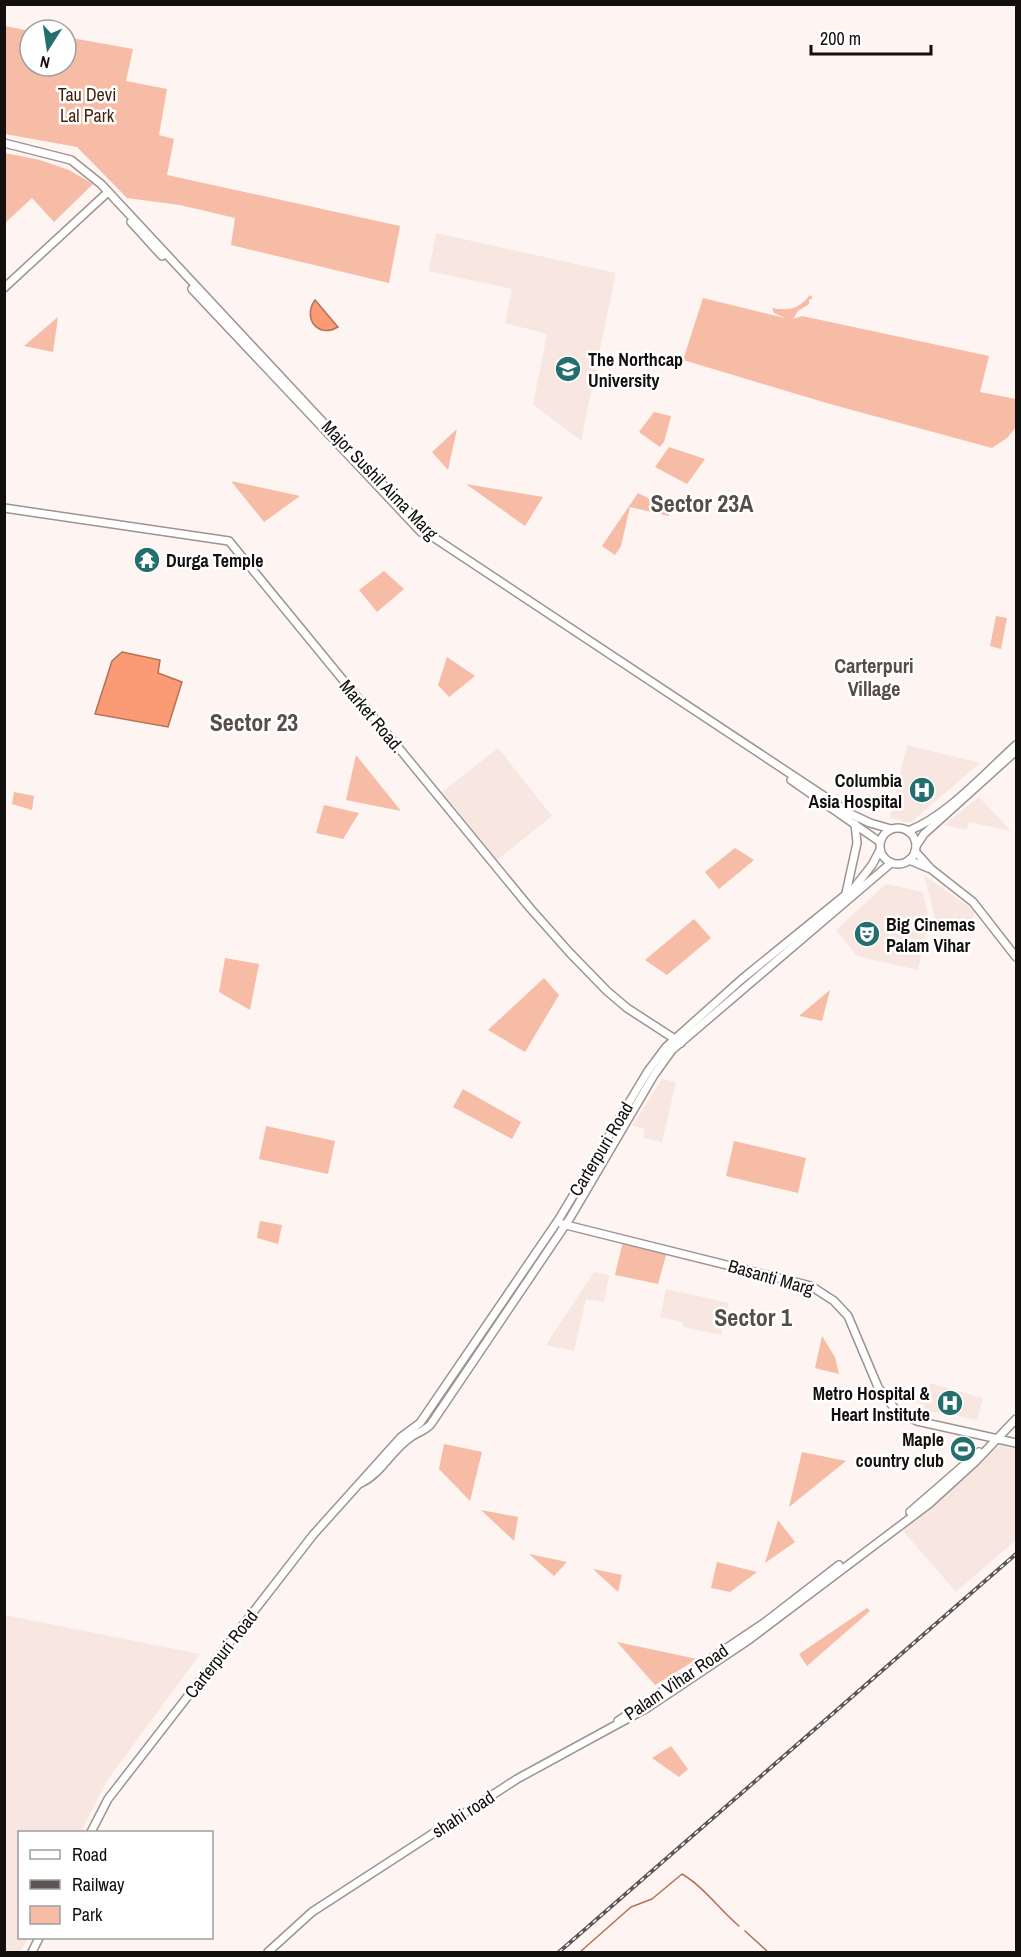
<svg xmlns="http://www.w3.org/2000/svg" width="1021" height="1957" font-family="'Archivo Narrow',sans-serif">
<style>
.built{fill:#f7e7e0}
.green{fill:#f6bca5}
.water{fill:#fa9b75;stroke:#b47156;stroke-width:1.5}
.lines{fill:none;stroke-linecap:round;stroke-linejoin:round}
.stream{stroke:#b47156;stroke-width:1.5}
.secondary-casing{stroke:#9d9491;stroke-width:10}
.secondary{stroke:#fff;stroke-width:7}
.rail-casing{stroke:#5c5755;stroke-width:4}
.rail{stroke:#fff;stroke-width:1.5;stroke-dasharray:4.5;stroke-linecap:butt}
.labels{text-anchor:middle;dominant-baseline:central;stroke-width:5;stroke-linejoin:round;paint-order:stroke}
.park-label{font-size:18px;fill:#441f0f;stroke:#fff}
.poi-label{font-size:18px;font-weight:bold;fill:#120f0e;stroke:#fff;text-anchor:start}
.street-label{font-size:18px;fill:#120f0e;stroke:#fff}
.neighbourhood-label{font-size:20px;font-weight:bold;fill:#554d4a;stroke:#fff}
.district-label{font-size:24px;font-weight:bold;fill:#554d4a;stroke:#fff}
</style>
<rect width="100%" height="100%" fill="#fef4f1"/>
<g class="built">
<polygon points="436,233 616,273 581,441 533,404 547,334 505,323 512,289 429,271"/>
<polygon points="907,745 980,763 910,823 890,818"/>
<polygon points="498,748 552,816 497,860 442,792"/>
<polygon points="979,797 1011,831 969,822 967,830 944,825"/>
<polygon points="924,875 975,911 970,935 932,926 935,918"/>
<polygon points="886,884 923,892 929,920 918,970 857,956 836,930"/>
<polygon points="662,1079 676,1082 662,1142 643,1138 645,1129 632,1126"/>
<polygon points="594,1272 609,1275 604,1302 586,1299 574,1351 546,1345"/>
<polygon points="666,1289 729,1303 721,1335 683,1327 683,1322 660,1317"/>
<polygon points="930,1383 983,1398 977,1420 938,1412 924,1412 924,1405 916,1402 923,1396 927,1399"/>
<polygon points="1000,1445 1016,1449 1016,1540 956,1592 903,1531"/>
<polygon points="4,1615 200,1654 106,1782 81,1832 20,1832 20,1938 28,1938 20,1952 4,1952"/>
</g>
<g class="green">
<polygon points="5,26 30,31 30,66 66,66 66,37 133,49 126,81 167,89 159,135 174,139 167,175 400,226 389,283 231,245 235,218 180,205 127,198 77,147 5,134"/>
<polygon points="5,153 40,160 69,170 93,184 54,222 32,198 5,223"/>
<path d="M810 295 813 298 809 300V304L798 311 793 319 802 316 989 356 980 392 1016 399V427L1007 438 992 448 830 404 683 360 703 298 785 318 774 313 772 308C789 311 799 309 810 295Z"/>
<polygon points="58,317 53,352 24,346"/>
<polygon points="654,412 671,416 664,442 660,447 639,432"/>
<polygon points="457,429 448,470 432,452"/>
<polygon points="669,447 705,459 687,484 655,467"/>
<polygon points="231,481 300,496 264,522"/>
<polygon points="466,484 543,497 525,526"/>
<polygon points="638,493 670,509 669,516 630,507 621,546 615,555 602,546"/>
<polygon points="384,571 404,589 377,612 359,590"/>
<polygon points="996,616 1007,618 1001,649 990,646"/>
<polygon points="447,657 475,676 449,697 438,685"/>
<polygon points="356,755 401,811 346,800"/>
<polygon points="14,792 34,796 32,810 12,804"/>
<polygon points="324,805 359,813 343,839 316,833"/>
<polygon points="735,848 754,860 719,889 705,872"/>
<polygon points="694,919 711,938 667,975 645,960"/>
<polygon points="225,958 259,964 250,1010 219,992"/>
<polygon points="544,978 559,995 525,1052 488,1030"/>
<polygon points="830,990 822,1021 799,1016"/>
<polygon points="463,1089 521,1122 512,1139 453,1107"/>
<polygon points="266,1126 335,1141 328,1174 259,1159"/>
<polygon points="734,1141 806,1158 798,1193 726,1176"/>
<polygon points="260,1221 282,1225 278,1244 257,1238"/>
<polygon points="624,1237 668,1248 658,1284 615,1275"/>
<polygon points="822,1336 835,1357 839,1374 815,1368"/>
<polygon points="444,1444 482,1452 470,1501 439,1469"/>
<polygon points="802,1452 846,1461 789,1507"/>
<polygon points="481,1510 518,1517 514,1541"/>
<polygon points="778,1520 795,1542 765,1563"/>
<polygon points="529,1554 567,1562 554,1576"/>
<polygon points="717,1562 757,1572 730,1592 711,1588"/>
<polygon points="593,1569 622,1575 618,1592"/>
<polygon points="867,1608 870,1611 807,1666 799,1654"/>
<polygon points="617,1642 697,1659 655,1685"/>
<polygon points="671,1746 688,1769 679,1777 652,1758"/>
</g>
<g class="water">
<path d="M315 300 338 327C318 339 302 318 315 300Z"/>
<polygon points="122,652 160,660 158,673 182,682 168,727 95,714 112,661"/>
</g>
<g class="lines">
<g class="stream">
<polyline points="745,1931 768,1952"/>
<path d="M580 1952 631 1907 652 1899 682 1874C704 1887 720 1910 739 1926"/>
</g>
<g class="secondary-casing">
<g id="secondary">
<polyline points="4,143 71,160 101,184 320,419 433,537 851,814 870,823 891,829"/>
<polyline points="131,222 162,256"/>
<polyline points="4,288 108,192"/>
<polyline points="192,289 421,532"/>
<polyline points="4,508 229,541 530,908 570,953 607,991 627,1008 681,1043"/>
<polyline points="791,780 880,842"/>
<circle cx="898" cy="846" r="18"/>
<path d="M908 831C946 817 985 773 1016 745"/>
<polyline points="916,846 924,834 1016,751"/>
<polyline points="915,851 931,869 973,902 1016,957"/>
<polyline points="909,860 928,868"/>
<polyline points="846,893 857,843 855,824"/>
<polyline points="562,1224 811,1286 834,1301 848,1316 878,1387 898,1413 917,1421 1016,1443"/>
<path d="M361 1483C382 1473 392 1449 411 1437 418 1432 425 1431 431 1424L570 1218 654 1075 672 1050 891 863"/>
<polyline points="910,1512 979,1452"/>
<polyline points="618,1721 764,1623 839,1565"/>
<polyline points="91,1832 108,1799 313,1535 401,1437 420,1423 559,1219 648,1071 666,1047 742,979 854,888 872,865 880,850"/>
<polyline points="32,1952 39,1938"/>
<polyline points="268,1952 312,1912 517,1779 647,1708 750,1639 929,1504 975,1462 1016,1419"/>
</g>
</g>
<use href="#secondary" class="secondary"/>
<g class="rail-casing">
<polyline id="rail" points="559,1952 1016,1554"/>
</g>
<use href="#rail" class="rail"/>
</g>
<defs>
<g id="university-disc" transform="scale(1.35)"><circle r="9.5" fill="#246f6d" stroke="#fff"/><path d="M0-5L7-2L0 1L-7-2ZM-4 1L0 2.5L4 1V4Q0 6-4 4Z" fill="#fff"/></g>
<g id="temple-disc" transform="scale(1.35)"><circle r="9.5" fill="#246f6d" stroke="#fff"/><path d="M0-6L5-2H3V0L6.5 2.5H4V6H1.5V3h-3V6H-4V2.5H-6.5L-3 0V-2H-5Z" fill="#fff"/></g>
<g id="hospital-disc" transform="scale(1.35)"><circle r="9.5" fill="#246f6d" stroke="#fff"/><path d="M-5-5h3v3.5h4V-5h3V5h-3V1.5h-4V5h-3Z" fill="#fff"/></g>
<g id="theatre-disc" transform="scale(1.35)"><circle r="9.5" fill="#246f6d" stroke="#fff"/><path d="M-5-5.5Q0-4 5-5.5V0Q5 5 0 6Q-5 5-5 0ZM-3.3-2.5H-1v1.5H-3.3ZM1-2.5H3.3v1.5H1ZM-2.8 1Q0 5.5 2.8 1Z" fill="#fff"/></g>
<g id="stadium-disc" transform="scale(1.35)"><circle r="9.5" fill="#246f6d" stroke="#fff"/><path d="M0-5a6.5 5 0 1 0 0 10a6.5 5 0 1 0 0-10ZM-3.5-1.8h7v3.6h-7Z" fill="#fff"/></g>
</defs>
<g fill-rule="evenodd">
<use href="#university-disc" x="568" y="369"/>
<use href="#temple-disc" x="147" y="560"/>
<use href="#hospital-disc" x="922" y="790"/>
<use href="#theatre-disc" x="867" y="934"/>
<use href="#hospital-disc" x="950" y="1403"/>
<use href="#stadium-disc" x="963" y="1449"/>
</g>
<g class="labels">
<g class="park-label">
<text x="87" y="94">Tau Devi<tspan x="87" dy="21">Lal Park</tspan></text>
</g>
<g class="poi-label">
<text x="588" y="359">The Northcap<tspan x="588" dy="21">University</tspan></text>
<text x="166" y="560">Durga Temple</text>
<text x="902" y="780" text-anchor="end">Columbia<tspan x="902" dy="21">Asia Hospital</tspan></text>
<text x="886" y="924">Big Cinemas<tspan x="886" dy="21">Palam Vihar</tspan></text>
<text x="930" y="1393" text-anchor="end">Metro Hospital &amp;<tspan x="930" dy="21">Heart Institute</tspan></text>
<text x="944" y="1439" text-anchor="end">Maple<tspan x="944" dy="21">country club</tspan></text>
</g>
<g class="street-label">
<text transform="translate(380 480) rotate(46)">Major Sushil Aima Marg</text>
<text transform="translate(372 716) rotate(50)">Market Road.</text>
<text transform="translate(601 1149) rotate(-59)">Carterpuri Road</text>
<text transform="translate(771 1277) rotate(16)">Basanti Marg</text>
<text transform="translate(221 1654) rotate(-52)">Carterpuri Road</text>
<text transform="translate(676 1682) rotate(-34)">Palam Vihar Road</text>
<text transform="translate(463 1814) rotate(-33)">shahi road</text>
</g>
<g class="neighbourhood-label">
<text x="874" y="665">Carterpuri<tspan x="874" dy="23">Village</tspan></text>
</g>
<g class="district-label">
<text x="702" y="503">Sector 23A</text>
<text x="254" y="722">Sector 23</text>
<text x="753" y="1317">Sector 1</text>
</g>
</g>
<rect width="1021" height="1957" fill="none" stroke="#120f0e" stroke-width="12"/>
<rect x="18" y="1831" width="195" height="108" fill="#ffffff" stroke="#a09f9f" stroke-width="1.5"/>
<rect x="30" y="1850" width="30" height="9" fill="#ffffff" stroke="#a09f9f" stroke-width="1.5"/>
<text x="72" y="1861" font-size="18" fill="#120f0e">Road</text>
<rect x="30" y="1880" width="30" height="9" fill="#5c5755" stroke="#a09f9f" stroke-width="1.5"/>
<text x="72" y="1891" font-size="18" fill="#120f0e">Railway</text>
<rect x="30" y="1906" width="30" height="18" fill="#f6bca5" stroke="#a09f9f" stroke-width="1.5"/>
<text x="72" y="1921" font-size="18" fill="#120f0e">Park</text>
<g transform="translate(48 48) rotate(192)"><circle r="28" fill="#ffffff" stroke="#a09f9f" stroke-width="1.5"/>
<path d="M0-4.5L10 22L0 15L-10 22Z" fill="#246f6d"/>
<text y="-9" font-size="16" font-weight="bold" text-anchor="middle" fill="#120f0e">N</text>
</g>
<path d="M811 45v9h120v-9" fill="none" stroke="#120f0e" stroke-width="3"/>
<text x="820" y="45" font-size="18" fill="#120f0e" stroke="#ffffff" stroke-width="4.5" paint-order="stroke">200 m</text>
</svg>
